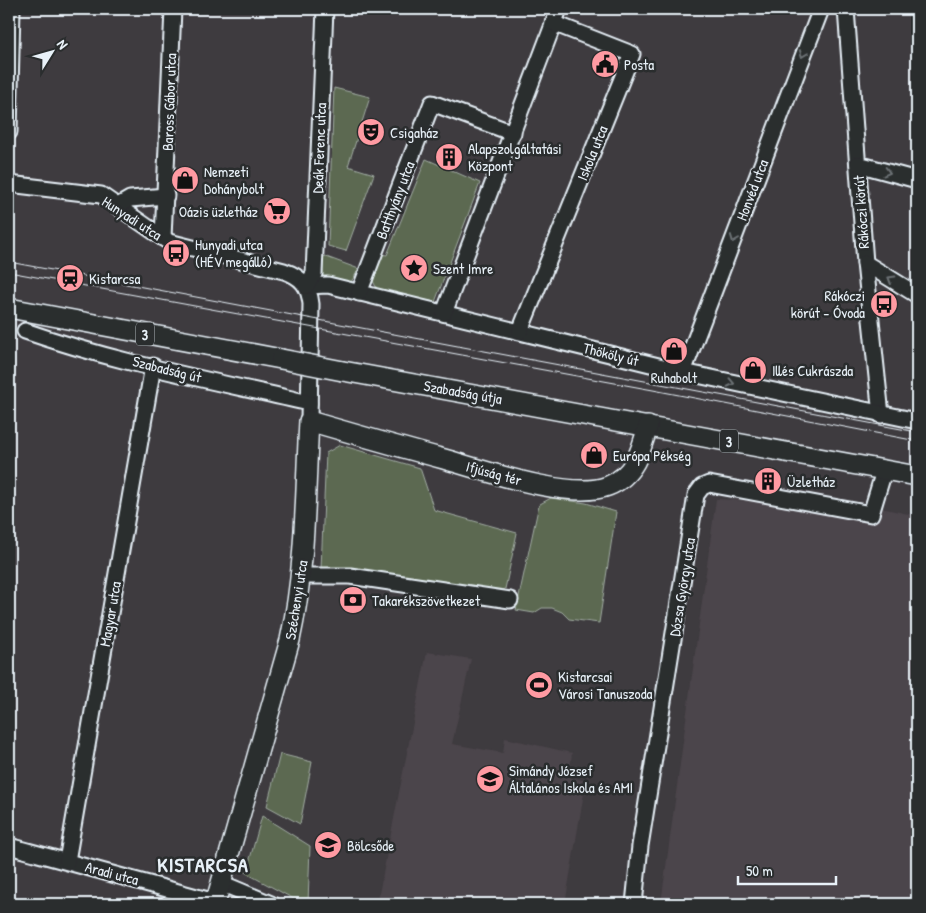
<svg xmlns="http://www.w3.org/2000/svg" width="926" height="913" font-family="'Patrick Hand',sans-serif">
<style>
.built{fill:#4c454b}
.green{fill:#5c6951;stroke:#a2ada4}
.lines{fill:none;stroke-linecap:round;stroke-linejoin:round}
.minor-casing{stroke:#e8f1f8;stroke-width:19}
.major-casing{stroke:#e8f1f8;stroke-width:22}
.minor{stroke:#2a2d2e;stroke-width:15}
.major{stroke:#2a2d2e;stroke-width:19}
.tram{stroke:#e8f1f8;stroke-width:1}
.major-bridge-casing{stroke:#e8f1f8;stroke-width:22;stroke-linecap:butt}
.major-bridge{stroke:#2a2d2e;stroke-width:19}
.oneway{stroke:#6c7275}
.labels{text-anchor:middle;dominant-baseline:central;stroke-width:5;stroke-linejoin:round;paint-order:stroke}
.shield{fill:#2a2d2e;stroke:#afb6bb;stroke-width:1}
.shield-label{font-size:14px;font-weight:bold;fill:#e8f1f8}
.poi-label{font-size:15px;fill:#e8f1f8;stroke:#2a2d2e;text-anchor:start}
.street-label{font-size:15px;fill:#e8f1f8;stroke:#2a2d2e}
.district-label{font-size:20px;font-weight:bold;letter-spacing:1px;fill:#e8f1f8;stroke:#2a2d2e}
</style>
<rect width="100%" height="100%" fill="#3e3b3f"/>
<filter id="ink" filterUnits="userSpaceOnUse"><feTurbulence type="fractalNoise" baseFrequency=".02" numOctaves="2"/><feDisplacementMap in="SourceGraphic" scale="10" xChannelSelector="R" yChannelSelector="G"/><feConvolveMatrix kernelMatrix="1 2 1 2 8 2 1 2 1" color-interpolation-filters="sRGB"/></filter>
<g filter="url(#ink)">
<g class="built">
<polygon points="716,499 881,508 917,516 917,904 661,904"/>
<polygon points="427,652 471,659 452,744 503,753 505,738 572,753 569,777 586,781 565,904 377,904"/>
</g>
<g class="green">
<polygon points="334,88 370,97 348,166 374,174 346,251 328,246"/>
<polygon points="426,159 480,183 435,302 378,291 370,275 380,254 387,255"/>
<polygon points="321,255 359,269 351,282 344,285 323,280 321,277"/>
<polygon points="340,445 420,468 434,510 517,533 505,589 488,594 321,569 326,453"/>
<polygon points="551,498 586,503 616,512 599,623 569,619 562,612 552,608 542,608 534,613 516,610 538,509 540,504"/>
<polygon points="280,754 312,762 300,824 267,806"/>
<polygon points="262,816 310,846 308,904 303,904 246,873"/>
</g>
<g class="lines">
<g class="minor-casing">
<g id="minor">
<polyline points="846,9 865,263 881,415"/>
<polyline points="9,132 12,9"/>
<polyline points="858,164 917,180"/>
<path d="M9 184 101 195 169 242 284 271C302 277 309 286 311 304L309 421"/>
<polyline points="118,206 130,199 166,196"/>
<polyline points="163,238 173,9"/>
<polyline points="865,263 917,295"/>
<polyline points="306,286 328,285 683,372 917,421"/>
<polyline points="306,286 314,274 325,9"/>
<polyline points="359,293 432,103 513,133"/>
<polyline points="444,313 559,9"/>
<path d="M25 331C117 363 214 381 309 403"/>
<polyline points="520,331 632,54 553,23"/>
<polyline points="683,372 821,9"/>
<polyline points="302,576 350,576 510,600"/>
<polyline points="9,846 215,902"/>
<polyline points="67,861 153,366"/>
<polyline points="221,883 271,904"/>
<polyline points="634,904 640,846 696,495 702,487 709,484 871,514 884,471"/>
</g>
</g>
<g class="major-casing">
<g id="major">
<polyline points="9,308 281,359"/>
<polyline points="343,371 917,476"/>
<path d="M215 904 290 640C306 568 305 494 309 421 354 434 399 447 444 459 483 470 571 501 608 486 634 476 641 451 648 426"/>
</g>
</g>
<use href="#minor" class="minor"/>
<use href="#major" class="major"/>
<g class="tram">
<polyline points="9,262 917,432"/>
<polyline points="9,272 653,390 917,441"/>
</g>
<g class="major-bridge-casing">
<polyline id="major-bridge" points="281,359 343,371"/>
</g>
<use href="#major-bridge" class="major-bridge"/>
</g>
<defs><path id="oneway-chevron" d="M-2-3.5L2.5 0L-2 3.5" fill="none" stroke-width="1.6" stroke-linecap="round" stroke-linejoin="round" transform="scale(1.25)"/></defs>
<g class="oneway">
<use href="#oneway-chevron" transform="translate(803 54) rotate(111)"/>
<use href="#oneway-chevron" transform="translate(887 172) rotate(15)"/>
<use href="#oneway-chevron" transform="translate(734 239) rotate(111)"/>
<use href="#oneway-chevron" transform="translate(891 279) rotate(-149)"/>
<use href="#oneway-chevron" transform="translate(731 383) rotate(12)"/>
</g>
</g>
<defs>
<g id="civic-disc" transform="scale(1.4375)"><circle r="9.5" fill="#ff9aa2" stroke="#2a2d2e"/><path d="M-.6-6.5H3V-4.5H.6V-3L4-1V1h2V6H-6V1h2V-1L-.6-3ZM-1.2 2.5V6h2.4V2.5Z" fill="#111"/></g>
<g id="theatre-disc" transform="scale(1.4375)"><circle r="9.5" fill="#ff9aa2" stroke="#2a2d2e"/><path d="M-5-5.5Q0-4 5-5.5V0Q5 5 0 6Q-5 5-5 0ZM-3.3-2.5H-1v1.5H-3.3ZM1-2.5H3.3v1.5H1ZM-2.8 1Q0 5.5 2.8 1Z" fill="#111"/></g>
<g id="building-disc" transform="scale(1.4375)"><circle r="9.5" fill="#ff9aa2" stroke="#2a2d2e"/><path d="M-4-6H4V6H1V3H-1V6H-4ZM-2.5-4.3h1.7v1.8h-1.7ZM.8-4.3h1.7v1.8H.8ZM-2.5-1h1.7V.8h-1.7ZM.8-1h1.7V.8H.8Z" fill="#111"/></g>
<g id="shop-disc" transform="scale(1.4375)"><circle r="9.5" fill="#ff9aa2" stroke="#2a2d2e"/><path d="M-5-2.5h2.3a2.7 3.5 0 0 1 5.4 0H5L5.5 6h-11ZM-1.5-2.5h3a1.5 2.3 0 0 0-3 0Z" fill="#111"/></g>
<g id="supermarket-disc" transform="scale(1.4375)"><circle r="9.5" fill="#ff9aa2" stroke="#2a2d2e"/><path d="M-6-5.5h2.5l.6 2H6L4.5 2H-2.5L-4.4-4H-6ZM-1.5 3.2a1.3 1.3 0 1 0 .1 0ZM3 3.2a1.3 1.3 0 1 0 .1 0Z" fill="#111"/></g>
<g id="bus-disc" transform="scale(1.4375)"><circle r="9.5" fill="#ff9aa2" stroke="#2a2d2e"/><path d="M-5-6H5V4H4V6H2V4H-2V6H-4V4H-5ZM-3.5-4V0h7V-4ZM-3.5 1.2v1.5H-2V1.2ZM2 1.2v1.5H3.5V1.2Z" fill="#111"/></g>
<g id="sight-disc" transform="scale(1.4375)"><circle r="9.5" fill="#ff9aa2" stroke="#2a2d2e"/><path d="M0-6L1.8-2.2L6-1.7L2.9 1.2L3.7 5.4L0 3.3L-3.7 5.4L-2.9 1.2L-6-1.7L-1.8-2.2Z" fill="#111"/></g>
<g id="station-disc" transform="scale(1.4375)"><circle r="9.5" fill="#ff9aa2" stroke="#2a2d2e"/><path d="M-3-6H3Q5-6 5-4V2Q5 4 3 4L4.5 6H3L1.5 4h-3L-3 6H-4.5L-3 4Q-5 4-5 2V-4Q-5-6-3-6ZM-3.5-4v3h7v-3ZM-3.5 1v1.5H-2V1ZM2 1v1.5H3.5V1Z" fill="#111"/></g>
<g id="bank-disc" transform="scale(1.4375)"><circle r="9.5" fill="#ff9aa2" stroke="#2a2d2e"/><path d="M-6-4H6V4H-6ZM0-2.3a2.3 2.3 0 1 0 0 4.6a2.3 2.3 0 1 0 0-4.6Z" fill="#111"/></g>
<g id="stadium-disc" transform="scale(1.4375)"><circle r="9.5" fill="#ff9aa2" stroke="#2a2d2e"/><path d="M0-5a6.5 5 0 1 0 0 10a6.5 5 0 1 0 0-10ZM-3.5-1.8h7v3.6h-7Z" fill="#111"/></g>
<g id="school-disc" transform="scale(1.4375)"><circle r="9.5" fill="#ff9aa2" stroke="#2a2d2e"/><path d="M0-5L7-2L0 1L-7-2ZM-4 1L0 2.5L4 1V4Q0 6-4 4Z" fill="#111"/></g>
</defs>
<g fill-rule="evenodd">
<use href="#civic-disc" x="605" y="64"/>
<use href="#theatre-disc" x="371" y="132"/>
<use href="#building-disc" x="449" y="157"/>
<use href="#shop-disc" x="185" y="180"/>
<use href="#supermarket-disc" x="277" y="211"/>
<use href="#bus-disc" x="176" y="253"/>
<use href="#sight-disc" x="414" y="268"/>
<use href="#station-disc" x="70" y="278"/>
<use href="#bus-disc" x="884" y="304"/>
<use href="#shop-disc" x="674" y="351"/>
<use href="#shop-disc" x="753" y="370"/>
<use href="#shop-disc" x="594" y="455"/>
<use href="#building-disc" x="768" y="481"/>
<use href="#bank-disc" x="353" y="600"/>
<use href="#stadium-disc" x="539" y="685"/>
<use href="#school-disc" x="490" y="779"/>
<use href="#school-disc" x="328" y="845"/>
</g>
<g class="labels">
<g class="shield">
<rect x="136" y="322.5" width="18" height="23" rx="4"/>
<rect x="720" y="429.5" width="18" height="23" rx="4"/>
</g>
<g class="shield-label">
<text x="145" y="334">3</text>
<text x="729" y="441">3</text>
</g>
<g class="poi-label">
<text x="624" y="64">Posta</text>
<text x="390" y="132">Csigaház</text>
<text x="468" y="148">Alapszolgáltatási<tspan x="468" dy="17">Központ</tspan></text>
<text x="204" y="171">Nemzeti<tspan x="204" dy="17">Dohánybolt</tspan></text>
<text x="258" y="211" text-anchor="end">Oázis üzletház</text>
<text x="195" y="244">Hunyadi utca<tspan x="195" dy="17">(HÉV megálló)</tspan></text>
<text x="433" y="268">Szent Imre</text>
<text x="89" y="278">Kistarcsa</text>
<text x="865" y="295" text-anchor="end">Rákóczi<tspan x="865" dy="17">körút - Óvoda</tspan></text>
<text x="772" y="370">Illés Cukrászda</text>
<text x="674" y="377" text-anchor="middle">Ruhabolt</text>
<text x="613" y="455">Európa Pékség</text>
<text x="787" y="481">Üzletház</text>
<text x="372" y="600">Takarékszövetkezet</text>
<text x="558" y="676">Kistarcsai<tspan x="558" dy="17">Városi Tanuszoda</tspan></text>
<text x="509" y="770">Simándy József<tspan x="509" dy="17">Általános Iskola és AMI</tspan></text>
<text x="347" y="845">Bölcsőde</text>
</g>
<g class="street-label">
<text transform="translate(169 102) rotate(-88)">Baross Gábor utca</text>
<text transform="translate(319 148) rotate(-88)">Deák Ferenc utca</text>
<text transform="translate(592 153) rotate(-68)">Iskola utca</text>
<text transform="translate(752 190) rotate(-69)">Honvéd utca</text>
<text transform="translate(395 200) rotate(-69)">Batthyány utca</text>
<text transform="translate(861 212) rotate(-94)">Rákóczi körút</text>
<text transform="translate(132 218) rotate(33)">Hunyadi utca</text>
<text transform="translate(611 354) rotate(14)">Thököly út</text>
<text transform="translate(167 369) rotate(14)">Szabadság út</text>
<text transform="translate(463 392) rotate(10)">Szabadság útja</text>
<text transform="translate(494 473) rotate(15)">Ifjúság tér</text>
<text transform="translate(682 587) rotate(-81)">Dózsa György utca</text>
<text transform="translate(296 600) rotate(-81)">Széchenyi utca</text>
<text transform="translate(110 614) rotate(-80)">Magyar utca</text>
<text transform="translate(112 873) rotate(15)">Aradi utca</text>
</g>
<g class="district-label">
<text x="203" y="864">KISTARCSA</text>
</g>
</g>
<rect width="926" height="913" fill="none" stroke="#2a2d2e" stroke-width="30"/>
<rect x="15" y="15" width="896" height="883" fill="none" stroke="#e8f1f8" stroke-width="2" filter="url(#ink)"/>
<g transform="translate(52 52) rotate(53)" stroke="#2a2d2e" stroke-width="4" paint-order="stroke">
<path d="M0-4L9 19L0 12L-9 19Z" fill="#e8f1f8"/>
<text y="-8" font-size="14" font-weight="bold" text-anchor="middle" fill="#e8f1f8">N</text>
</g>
<path d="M738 876v8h98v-8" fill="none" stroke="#e8f1f8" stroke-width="2.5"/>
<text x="746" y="876" font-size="15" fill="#e8f1f8" stroke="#2a2d2e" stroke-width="4" paint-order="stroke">50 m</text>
</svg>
